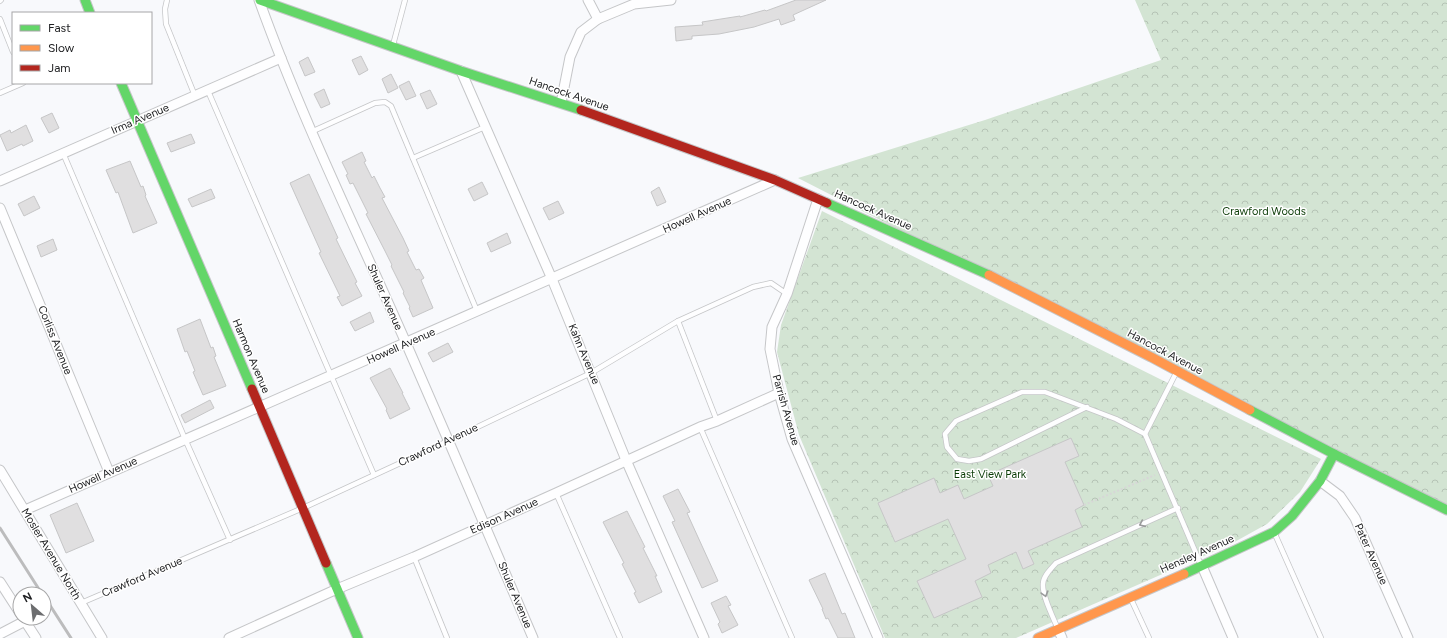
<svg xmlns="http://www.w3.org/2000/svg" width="1447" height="638" font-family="Figtree,sans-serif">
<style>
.forest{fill:url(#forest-crowns)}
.building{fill:#e0dfe0;stroke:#c6c6c7}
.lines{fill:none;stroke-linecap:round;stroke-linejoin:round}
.lane-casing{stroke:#c5c6c8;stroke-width:6}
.street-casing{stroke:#c5c6c8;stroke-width:11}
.fast-casing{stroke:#c5c6c8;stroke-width:11}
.slow-casing{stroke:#c5c6c8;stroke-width:11}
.jam-casing{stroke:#c5c6c8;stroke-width:11}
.path{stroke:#d7d7d7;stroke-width:2;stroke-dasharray:2 2;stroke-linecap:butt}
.lane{stroke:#fefeff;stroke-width:4.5}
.street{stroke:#fefeff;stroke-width:9}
.fast{stroke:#63d668;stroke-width:9}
.slow{stroke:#ff974d;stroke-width:9}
.jam{stroke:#b3261e;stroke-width:9}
.rail{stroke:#bcbcbd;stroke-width:3}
.oneway{stroke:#9a9b9c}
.labels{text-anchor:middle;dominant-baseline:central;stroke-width:3;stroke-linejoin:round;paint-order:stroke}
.street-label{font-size:11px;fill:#202123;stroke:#fff}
.park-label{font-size:11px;fill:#0b3c07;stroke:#fff}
</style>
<defs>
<pattern id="forest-crowns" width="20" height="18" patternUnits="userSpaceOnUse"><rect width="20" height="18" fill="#d3e4d3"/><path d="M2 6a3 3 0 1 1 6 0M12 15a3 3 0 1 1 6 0" fill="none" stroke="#b5c3b5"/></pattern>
</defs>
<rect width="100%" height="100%" fill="#f8f9fc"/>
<g class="forest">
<polygon points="1135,0 1447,0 1447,510 798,178 985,120 1161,60"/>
<polygon points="822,211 1321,459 1300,492 1267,524 1229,545 1016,638 885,638 799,435 777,352 781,325"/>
</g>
<g class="building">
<polygon points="796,0 826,0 793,15 795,20 781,25 779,19 754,27 719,34 692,36 692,39 676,41 675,27 703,25 702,22 740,16 740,17 765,10 766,11"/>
<polygon points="361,56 368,70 359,75 352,60"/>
<polygon points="308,57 315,72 305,76 299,62"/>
<polygon points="391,74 398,88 388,93 382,79"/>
<polygon points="409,81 416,96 406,100 399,86"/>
<polygon points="324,89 330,104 321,108 314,94"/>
<polygon points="430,90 437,104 427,109 420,94"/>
<polygon points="52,113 59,128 49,133 41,118"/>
<polygon points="26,125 33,141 23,146 22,144 7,151 0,135 10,130 11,133"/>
<polygon points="191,134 195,143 171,152 167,143"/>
<polygon points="362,152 366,161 364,162 372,178 374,176 380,188 385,197 382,198 403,238 409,251 407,252 416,270 419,269 424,278 421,280 433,308 413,317 409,308 410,307 403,293 404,292 391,266 392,265 385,251 366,214 368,213 353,183 350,184 346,175 348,174 342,162"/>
<polygon points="130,161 141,187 143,186 146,195 145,196 157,223 133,233 118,192 116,193 106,170"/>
<polygon points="309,174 338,238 336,239 357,282 355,283 362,296 342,306 337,297 340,296 319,253 321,252 290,183"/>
<polygon points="482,182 488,194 474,201 468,189"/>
<polygon points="659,187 666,202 657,206 651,192"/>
<polygon points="211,189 215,198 192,207 188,199"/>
<polygon points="34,196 40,208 24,216 18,204"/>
<polygon points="558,201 564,213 549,220 543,208"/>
<polygon points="507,233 511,243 491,252 487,243"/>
<polygon points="53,239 57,250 41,257 37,246"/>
<polygon points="370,312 374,322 355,331 350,322"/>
<polygon points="200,319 211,348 213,347 216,356 214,357 226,386 203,395 193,372 195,371 187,351 185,352 177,329"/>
<polygon points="448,343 453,352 433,362 428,353"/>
<polygon points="390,368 403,393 402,393 410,409 390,419 386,410 387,409 370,378"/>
<polygon points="210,400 214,408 185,423 181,415"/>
<polygon points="1071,438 1079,456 1065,462 1084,505 1075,510 1082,527 1028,551 1034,564 1023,569 1016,552 988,565 991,573 975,581 982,597 934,618 917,581 966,559 948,519 895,542 878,503 934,478 940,493 958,485 964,499 993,486 988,475"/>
<polygon points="678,489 690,512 687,513 718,581 702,588 672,522 675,521 663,496"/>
<polygon points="77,503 94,541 66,553 50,515"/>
<polygon points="627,511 645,547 643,548 657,576 655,576 662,592 639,603 634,593 636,592 622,564 624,563 603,522"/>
<polygon points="825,573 842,614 845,613 855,638 838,638 828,618 826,619 822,609 823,609 809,580"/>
<polygon points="726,596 731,605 728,606 738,625 722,633 718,624 720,622 711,603"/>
</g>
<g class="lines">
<g class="lane-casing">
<g id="lane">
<polyline points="167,0 165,9 166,24 195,96"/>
<polyline points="0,1 1,0"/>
<polyline points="0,19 13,52"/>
<polyline points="393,45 405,0"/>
<polyline points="208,91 374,475"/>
<polyline points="0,93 23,83"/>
<polyline points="311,132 375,103 385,102 391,106 477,311"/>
<polyline points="63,153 185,439 230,540"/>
<polyline points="413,158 485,127"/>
<polyline points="678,321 717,421"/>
<polyline points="1176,373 1145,434 1201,565"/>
<polyline points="1087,407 981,459 969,461 957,459 947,447 945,434 956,421 1022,392 1045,392 1116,419 1145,434"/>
<polyline points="700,427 792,638"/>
<polyline points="556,493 620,638"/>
<polyline points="1274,532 1321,638"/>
<polyline points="414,557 447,638"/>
<polyline points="1131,599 1149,638"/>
<polyline points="81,603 303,508 448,441 591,373 678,321 753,287 771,283 787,294"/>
<path d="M1058 629C1053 617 1042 596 1043 584 1043 576 1051 569 1056 563L1178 508"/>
</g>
</g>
<g class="street-casing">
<g id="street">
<path d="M259 0C301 117 356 229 406 343 449 441 491 540 533 638"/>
<polyline points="588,0 598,19"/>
<polyline points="461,71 552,279 626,460 704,638"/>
<polyline points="561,103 570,57 581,32 598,19 634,4 671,0"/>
<polyline points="0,181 281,58"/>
<polyline points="818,199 787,294 772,327 770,349 779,393 792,439 878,638"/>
<polyline points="0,208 109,472"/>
<polyline points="0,470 102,638"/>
<polyline points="1320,481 1340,496 1355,518 1408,638"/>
<polyline points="25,510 775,180"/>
<polyline points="1202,566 1233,638"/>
<polyline points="0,582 20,613"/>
<polyline points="23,618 36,638"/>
<polyline points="1058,629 1062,638"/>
<polyline points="0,634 25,621"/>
<polyline points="229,638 337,589 414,557 556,493 700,427 717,421 779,393"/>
</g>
</g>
<g class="fast-casing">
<g id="fast">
<polyline points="85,0 90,13"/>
<polyline points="260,0 461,71 581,110"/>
<polyline points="121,83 252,389"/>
<polyline points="827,203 989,275"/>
<polyline points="1250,410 1334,454 1447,510"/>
<polyline points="326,563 358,638"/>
<polyline points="1184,574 1274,532 1292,516 1320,481 1334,454"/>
</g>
</g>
<g class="slow-casing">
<g id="slow">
<polyline points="989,275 1151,357 1250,410"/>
<polyline points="1038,638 1184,574"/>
</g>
</g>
<g class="jam-casing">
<g id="jam">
<polyline points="581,110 775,180 827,203"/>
<polyline points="252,389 326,563"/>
</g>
</g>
<polyline class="path" points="1084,505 1155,475"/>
<use href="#lane" class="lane"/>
<use href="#street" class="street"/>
<use href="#fast" class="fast"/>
<use href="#slow" class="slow"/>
<use href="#jam" class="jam"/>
<g class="rail">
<polyline points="0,528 42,594"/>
<polyline points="44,596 71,638"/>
</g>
</g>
<defs><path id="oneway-chevron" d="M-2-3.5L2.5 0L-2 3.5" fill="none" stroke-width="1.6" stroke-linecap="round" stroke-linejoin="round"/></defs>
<g class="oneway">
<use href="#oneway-chevron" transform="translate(1142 524) rotate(156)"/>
<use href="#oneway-chevron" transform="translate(1045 594) rotate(74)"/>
</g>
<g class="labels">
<g class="street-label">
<text transform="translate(569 94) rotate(19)">Hancock Avenue</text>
<text transform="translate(140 119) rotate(-23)">Irma Avenue</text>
<text transform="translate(873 210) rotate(24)">Hancock Avenue</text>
<text transform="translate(697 215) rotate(-24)">Howell Avenue</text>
<text transform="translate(385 297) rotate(66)">Shuler Avenue</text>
<text transform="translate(55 340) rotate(68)">Corliss Avenue</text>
<text transform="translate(401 346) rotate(-24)">Howell Avenue</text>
<text transform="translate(1165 352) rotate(28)">Hancock Avenue</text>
<text transform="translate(584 354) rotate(67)">Kahn Avenue</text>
<text transform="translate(251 356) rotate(67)">Harmon Avenue</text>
<text transform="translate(786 410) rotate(74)">Parrish Avenue</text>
<text transform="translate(438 445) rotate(-25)">Crawford Avenue</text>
<text transform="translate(103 475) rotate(-24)">Howell Avenue</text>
<text transform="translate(504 516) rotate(-24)">Edison Avenue</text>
<text transform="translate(51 554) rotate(59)">Mosler Avenue North</text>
<text transform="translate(1197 554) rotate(-24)">Hensley Avenue</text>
<text transform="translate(1371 554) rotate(66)">Pater Avenue</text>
<text transform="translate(142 577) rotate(-23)">Crawford Avenue</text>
<text transform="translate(515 595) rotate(67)">Shuler Avenue</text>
</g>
<g class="park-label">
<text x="1264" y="211">Crawford Woods</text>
<text x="990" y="474">East View Park</text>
</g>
</g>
<rect x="12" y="12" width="140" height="72" fill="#ffffff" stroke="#a6a6a7"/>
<rect x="20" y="25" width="20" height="6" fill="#63d668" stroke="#a6a6a7"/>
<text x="48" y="32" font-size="12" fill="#202123">Fast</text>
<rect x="20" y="45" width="20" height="6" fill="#ff974d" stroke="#a6a6a7"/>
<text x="48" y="52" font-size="12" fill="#202123">Slow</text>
<rect x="20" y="65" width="20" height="6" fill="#b3261e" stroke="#a6a6a7"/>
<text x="48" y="72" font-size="12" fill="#202123">Jam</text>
<g transform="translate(32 606) rotate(332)"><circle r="19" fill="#ffffff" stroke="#a6a6a7"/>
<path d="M0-3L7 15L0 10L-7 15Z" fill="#6c6d6f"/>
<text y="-6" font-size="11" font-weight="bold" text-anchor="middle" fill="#202123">N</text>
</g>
</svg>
